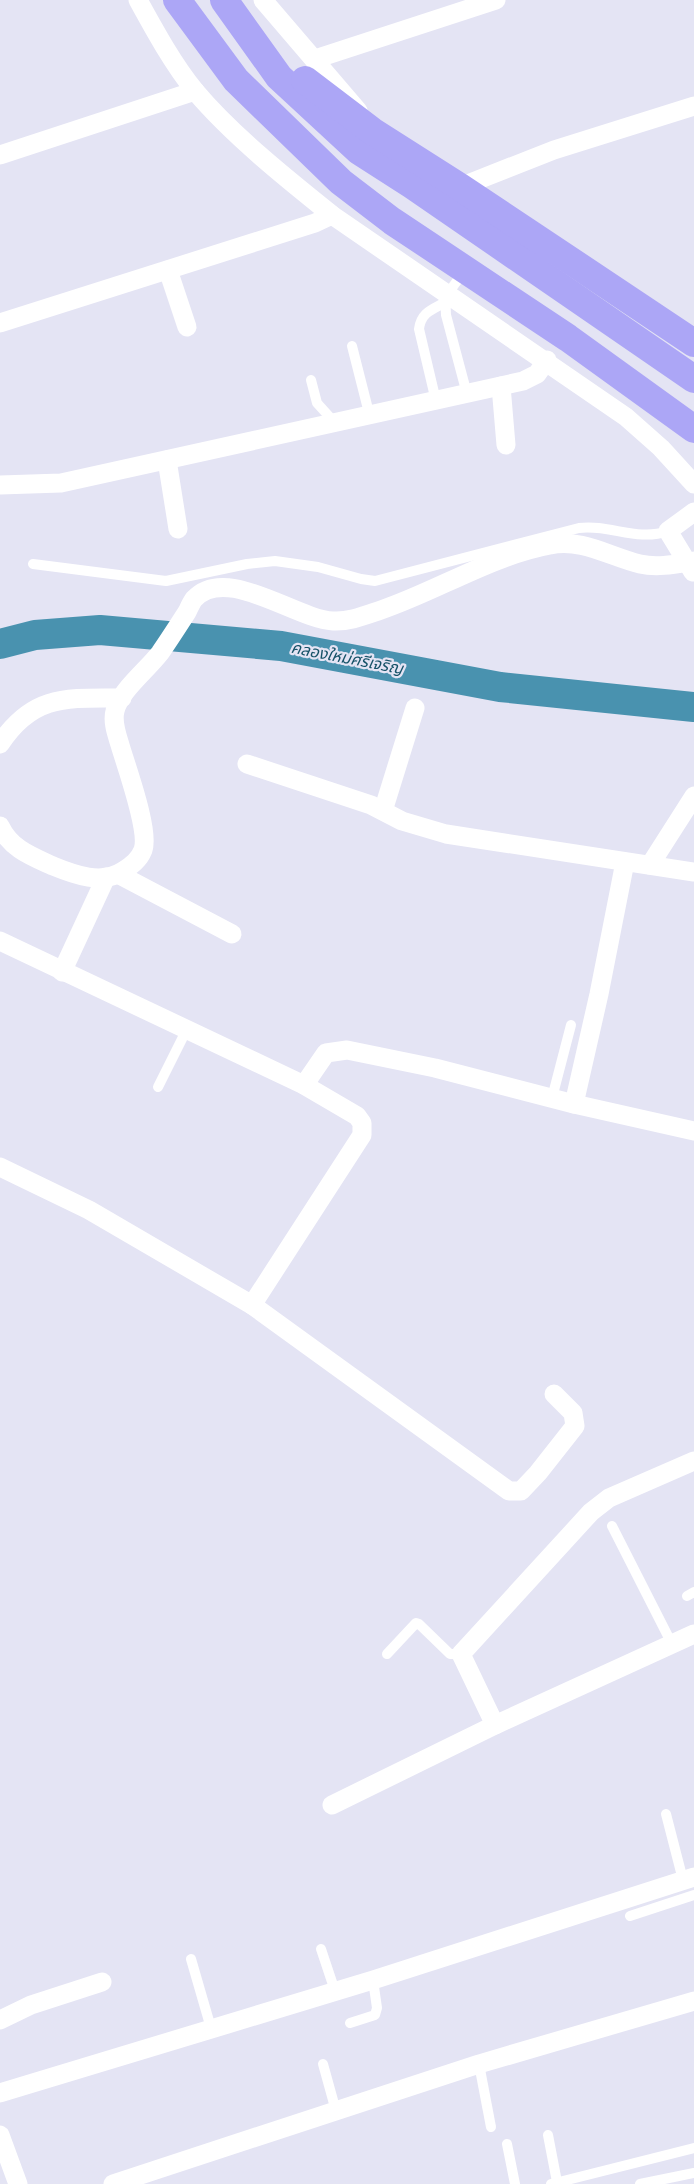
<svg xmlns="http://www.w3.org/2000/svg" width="694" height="2184" font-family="'DejaVu Sans','Noto Sans Thai',sans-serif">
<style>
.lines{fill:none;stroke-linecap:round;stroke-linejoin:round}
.river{stroke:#4992af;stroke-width:30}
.lane{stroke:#fff;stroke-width:10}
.street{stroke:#fff;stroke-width:19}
.highway{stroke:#aca6f6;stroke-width:28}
.labels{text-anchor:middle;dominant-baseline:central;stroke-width:4.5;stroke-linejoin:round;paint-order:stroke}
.water-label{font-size:16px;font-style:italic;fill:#165268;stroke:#e4e4f4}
</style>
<rect width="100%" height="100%" fill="#e4e4f4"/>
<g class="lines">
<polyline class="river" points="0,644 35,635 100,630 281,646 500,687 694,707"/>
<g class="lane">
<path d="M465 271C453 286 444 294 446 315L467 394"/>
<polyline points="352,346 370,417"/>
<polyline points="311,380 317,403 336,424"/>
<path d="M436 401 419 329C421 313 431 310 444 303"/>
<path d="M33 564 166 581 247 564 275 561 318 567 361 579 375 581 579 528C610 524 637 542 668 531"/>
<polyline points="158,1087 186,1031"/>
<polyline points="552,1098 571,1025"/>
<polyline points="612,1526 672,1644"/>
<polyline points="687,1596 694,1592"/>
<polyline points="387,1654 416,1623 419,1624 450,1654 461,1654"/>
<polyline points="666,1814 683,1880"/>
<polyline points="630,1916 694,1895"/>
<polyline points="321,1949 335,1991"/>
<polyline points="191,1959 211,2028"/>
<polyline points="350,2023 375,2015 377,2008 373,1980"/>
<polyline points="323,2064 336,2111"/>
<polyline points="479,2064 491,2127"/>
<polyline points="548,2135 557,2182"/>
<polyline points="507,2144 515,2184"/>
<polyline points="551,2184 694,2148"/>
<polyline points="640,2184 694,2173"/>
</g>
<g class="street">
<path d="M138 0C155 31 173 64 195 91 232 135 287 179 332 215L626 417 661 448 694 484"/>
<polyline points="263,0 358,111"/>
<polyline points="315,59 496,0"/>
<polyline points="0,155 195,91"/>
<polyline points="460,187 554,150 694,106"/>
<polyline points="168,270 187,327"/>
<polyline points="0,323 315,223 332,215"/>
<polyline points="501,386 506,445"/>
<polyline points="167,460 178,529"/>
<polyline points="0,485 61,483 523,381 537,374 547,360"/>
<polyline points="693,572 668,531 694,512"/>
<path d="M0 744C33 694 67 698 122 698"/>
<polyline points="247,764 371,805 402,821 446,834 694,872"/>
<polyline points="383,811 415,708"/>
<path d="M0 826C11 849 31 856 53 866 75 875 102 885 123 871 132 865 139 860 143 850 150 831 126 766 120 745 117 735 112 722 115 711 119 692 147 670 160 653 169 640 178 626 187 612 189 608 191 603 194 599 226 564 295 619 333 621 349 622 366 615 381 610 437 591 491 556 550 545 582 538 610 557 640 564 658 568 676 564 694 561"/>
<polyline points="650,865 694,796"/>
<polyline points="118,874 232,934"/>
<polyline points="0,941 304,1085 357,1116 362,1123 362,1135 252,1305"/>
<polyline points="62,972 106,877"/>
<polyline points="304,1085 326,1053 347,1050 435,1068 574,1104 694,1131"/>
<polyline points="574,1104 599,994 625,862"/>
<polyline points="0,1167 89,1210 252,1305 509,1491 521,1491 538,1473 575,1426 573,1413 554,1394"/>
<polyline points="495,1725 461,1654 591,1512 609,1498 694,1461"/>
<polyline points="332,1805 495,1725 694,1634"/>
<polyline points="0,2020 31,2005 102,1982"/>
<polyline points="0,2093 373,1980 694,1877"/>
<polyline points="0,2135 18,2184"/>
<polyline points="113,2184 479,2064 694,2001"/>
</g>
<g class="highway">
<polyline points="177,0 236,80 341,182 392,221 568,338 694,429"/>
<polyline points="224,0 279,77 359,151 412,185 694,379"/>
<polyline points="305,80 372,131 460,187 694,343"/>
</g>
</g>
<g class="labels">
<g class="water-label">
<text transform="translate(347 658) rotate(11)">คลองใหม่ศรีเจริญ</text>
</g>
</g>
</svg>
